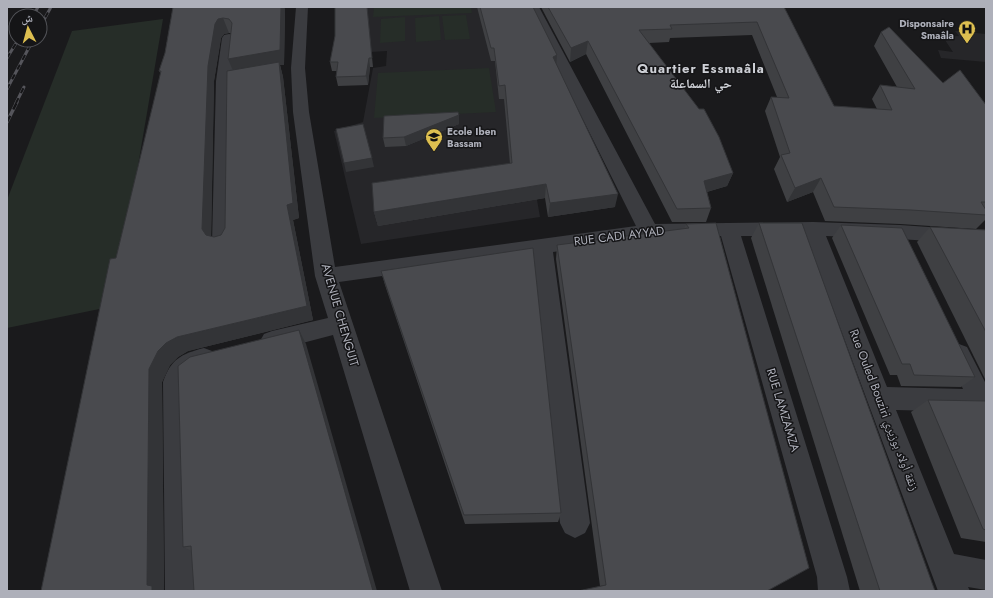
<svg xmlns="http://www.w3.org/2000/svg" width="993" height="598" font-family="Jost,'Noto Naskh Arabic',sans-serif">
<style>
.built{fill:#262629}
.green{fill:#262d28}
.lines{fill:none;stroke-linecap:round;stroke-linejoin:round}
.minor{fill:#3b3c40;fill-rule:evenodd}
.rail-far1-casing{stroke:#55555b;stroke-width:3}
.rail-casing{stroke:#55555b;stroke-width:3.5}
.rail-far1{stroke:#151517;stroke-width:2;stroke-dasharray:5.5;stroke-linecap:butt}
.rail{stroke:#151517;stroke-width:2.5;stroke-dasharray:7;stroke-linecap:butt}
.wall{fill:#3f4043;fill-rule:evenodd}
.shaded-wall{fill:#333437}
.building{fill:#494a4e;stroke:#333437}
.labels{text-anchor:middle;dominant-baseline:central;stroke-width:3;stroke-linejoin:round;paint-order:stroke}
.far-poi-label{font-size:10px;font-weight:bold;fill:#aeb0ba;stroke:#151517;text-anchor:end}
.street-label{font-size:12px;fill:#aeb0ba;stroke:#151517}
.far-district-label{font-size:13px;font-weight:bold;letter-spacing:1px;fill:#ced0d6;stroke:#151517}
</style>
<rect width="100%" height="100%" fill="#1a1a1c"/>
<g class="built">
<polygon points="336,7 499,7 510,45 540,217 361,244 334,131 363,122 373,68 386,66 387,51 337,54"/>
<polygon points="955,31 986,34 986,62 941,58 938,50 953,52 943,37 959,36"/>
</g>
<g class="green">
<polygon points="374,7 471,7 472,13 373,17"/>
<polygon points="466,15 470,39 445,40 442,16"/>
<polygon points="439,16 441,40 416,42 415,18"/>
<polygon points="405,17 405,41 380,43 381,19"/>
<polygon points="163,19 114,306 7,328 7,200 72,31"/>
<polygon points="489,68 496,112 374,118 378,73"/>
</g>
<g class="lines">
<g class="minor">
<polygon points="296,7 308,7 305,68 309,112 335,267 636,226 527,7 539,7 655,224 813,222 900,225 986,231 986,245 900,239 826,236 887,387 963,389 947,354 951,347 959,344 967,347 986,384 986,409 977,412 896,410 954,554 986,560 986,590 968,587 970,591 938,591 806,236 741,236 847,577 850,591 818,591 817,577 721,236 649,238 553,252 590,523 585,533 575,538 565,533 560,523 533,255 339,282 442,591 410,591 333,335 272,351 264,348 260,341 264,334 272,331 328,318 315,276 293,112 291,68"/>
<polygon points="229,34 234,35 236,38 232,81 232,243 229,248 222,250 215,248 212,243 216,81 222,38 224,35"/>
<path d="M204 348 212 351 216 358 212 365 194 373 187 382 197 591H165L163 382C171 359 181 354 204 348Z"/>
</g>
<g class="rail-far1-casing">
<g id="rail-far1">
<polyline points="33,16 38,7"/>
<polyline points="40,27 51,7"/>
<polyline points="7,58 18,40"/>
<polyline points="7,89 33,40"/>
<polyline points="16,103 24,87"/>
</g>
</g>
<g class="rail-casing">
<polyline id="rail" points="7,122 17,102"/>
</g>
<use href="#rail-far1" class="rail-far1"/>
<use href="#rail" class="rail"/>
</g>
<g class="wall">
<path d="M173 7H284L285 10 284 65H280L283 77 299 218 293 220 313 320 188 351 178 357 170 365 162 382 164 591H41L116 258 161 74 159 71 165 53ZM229 33H231L232 70 225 228 221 235 214 237 211 236 214 81 221 38 224 34Z"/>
<polygon points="367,7 373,67 370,67 368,85 338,86 336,77 337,71 332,71 330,62"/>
<polygon points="477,7 533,7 615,207 548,217 545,198 378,226 374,212 510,164 504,99 499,99 495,61 491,61"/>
<polygon points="541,7 784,7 834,106 877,109 872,99 880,85 897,87 874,46 881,32 943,83 986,105 986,219 976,229 900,224 825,221 813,192 787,202 774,169 780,157 765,111 771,97 777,97 752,35 670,38 669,42 649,43 733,173 727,186 707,192 711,208 706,222 672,222 586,54 570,62"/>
<polygon points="459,115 459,124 406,146 385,147 383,138"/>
<polygon points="716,223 809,568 600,586 556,259 557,245 684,229 686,224"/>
<polygon points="759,223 935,591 860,591 751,238"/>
<polygon points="841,225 975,377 961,387 901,386 897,375 890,375 832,238"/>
<polygon points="930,227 986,230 986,381 917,242"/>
<polygon points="381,271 561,513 558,522 465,524 385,285"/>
<polygon points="306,344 192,551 183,547"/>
<polygon points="928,400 986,401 986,542 961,538 911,412"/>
</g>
<g class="shaded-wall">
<polygon points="281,7 284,7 285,10 284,65 280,65 283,77 299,218 293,220 313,320 188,351 178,357 170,365 162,382 164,591 165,591 152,591 147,585 149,369 158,351 166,343 177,337 307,306 234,73 228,59"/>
<polygon points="223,18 229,33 224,34 221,38 214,81 211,244 202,229 208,66 215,24 218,19"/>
<polygon points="588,41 586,54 570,62 571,48"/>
<polygon points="557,55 556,68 553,57"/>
<polygon points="369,58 370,67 368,85 366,76"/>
<polygon points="459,115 459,124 406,146 404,137"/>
<polygon points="372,158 374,167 346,172 344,163"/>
<polygon points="733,173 727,186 699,194 704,181"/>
<polygon points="821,178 813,192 787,202 795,188"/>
<polygon points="546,184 545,198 378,226 374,212"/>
<polygon points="618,194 615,207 548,217 550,203"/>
<polygon points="299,330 306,344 377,591 373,591"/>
</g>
<g class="building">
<polygon points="173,7 281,7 280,50 228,59 232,23 229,19 223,18 218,19 215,24 208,66 202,229 206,235 214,237 221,235 225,228 227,71 279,62 293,203 287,205 307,306 177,337 166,343 158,351 149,369 147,585 152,586 152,591 41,591 110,259 116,258 161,71 159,71 165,53"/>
<polygon points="335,7 367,7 372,58 369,58 366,76 336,77 338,62 330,62 335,36"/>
<polygon points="480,7 533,7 557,55 553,57 618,194 550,203 546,184 374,212 372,183 512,163 505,85 499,86 494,48 491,48"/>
<polygon points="548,7 784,7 834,106 892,110 880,85 915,89 881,32 889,27 943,83 960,70 986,105 986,202 981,202 986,210 986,215 911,210 834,207 821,178 795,188 781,155 790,153 771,97 789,98 757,22 670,25 672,29 639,30 699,109 704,109 719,137 733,173 704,181 711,208 677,209 588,41 571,48"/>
<polygon points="458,112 459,115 404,137 383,138 384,116"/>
<polygon points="363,124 372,158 344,163 336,129"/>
<polygon points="716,223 809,568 767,591 578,591 606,585 557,245 689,228 686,224"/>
<polygon points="759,223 802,223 935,591 880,591"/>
<polygon points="841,225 902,228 975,377 914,375 910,364 902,364"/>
<polygon points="930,227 986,230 986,332"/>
<polygon points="533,248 561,513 464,515 381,271"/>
<polygon points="299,330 373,591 194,591 191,546 183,547 178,366 190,357"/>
<polygon points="928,400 986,401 986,530 983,529"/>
</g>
<defs>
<g id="hospital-pin" transform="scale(0.9)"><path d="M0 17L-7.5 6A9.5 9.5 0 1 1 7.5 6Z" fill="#ddbf50" stroke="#151517"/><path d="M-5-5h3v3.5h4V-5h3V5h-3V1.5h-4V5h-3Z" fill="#111"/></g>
<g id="school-pin" transform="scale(0.9)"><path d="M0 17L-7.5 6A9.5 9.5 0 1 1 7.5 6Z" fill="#ddbf50" stroke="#151517"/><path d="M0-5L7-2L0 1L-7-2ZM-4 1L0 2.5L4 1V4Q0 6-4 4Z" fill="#111"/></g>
</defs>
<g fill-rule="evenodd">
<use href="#hospital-pin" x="967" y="29"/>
<use href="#school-pin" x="434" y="137"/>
</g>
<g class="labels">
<g class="far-poi-label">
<text x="954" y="23">Disponsaire<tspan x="954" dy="12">Smaâla</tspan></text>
<text x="447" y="131" text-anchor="start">Ecole Iben<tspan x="447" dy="12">Bassam</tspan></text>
</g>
<g class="street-label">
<text transform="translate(619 236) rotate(-7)">RUE CADI AYYAD</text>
<text transform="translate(340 315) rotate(74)">AVENUE CHENGUIT</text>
<text transform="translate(783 410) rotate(73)">RUE LAMZAMZA</text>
<text transform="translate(884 410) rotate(69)">Rue Ouled Bouziri زنقة أولاد بوزيري</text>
</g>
<g class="far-district-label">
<text x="701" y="68">Quartier Essmaâla<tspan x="701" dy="15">حي السماعلة</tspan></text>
</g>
</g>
<rect width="993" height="598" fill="none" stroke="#aeb0ba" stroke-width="16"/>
<g transform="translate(28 28) rotate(354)"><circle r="19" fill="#151517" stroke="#525358"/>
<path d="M0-3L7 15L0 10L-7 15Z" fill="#ddbf50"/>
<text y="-6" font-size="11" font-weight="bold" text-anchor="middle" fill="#aeb0ba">ش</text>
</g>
</svg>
